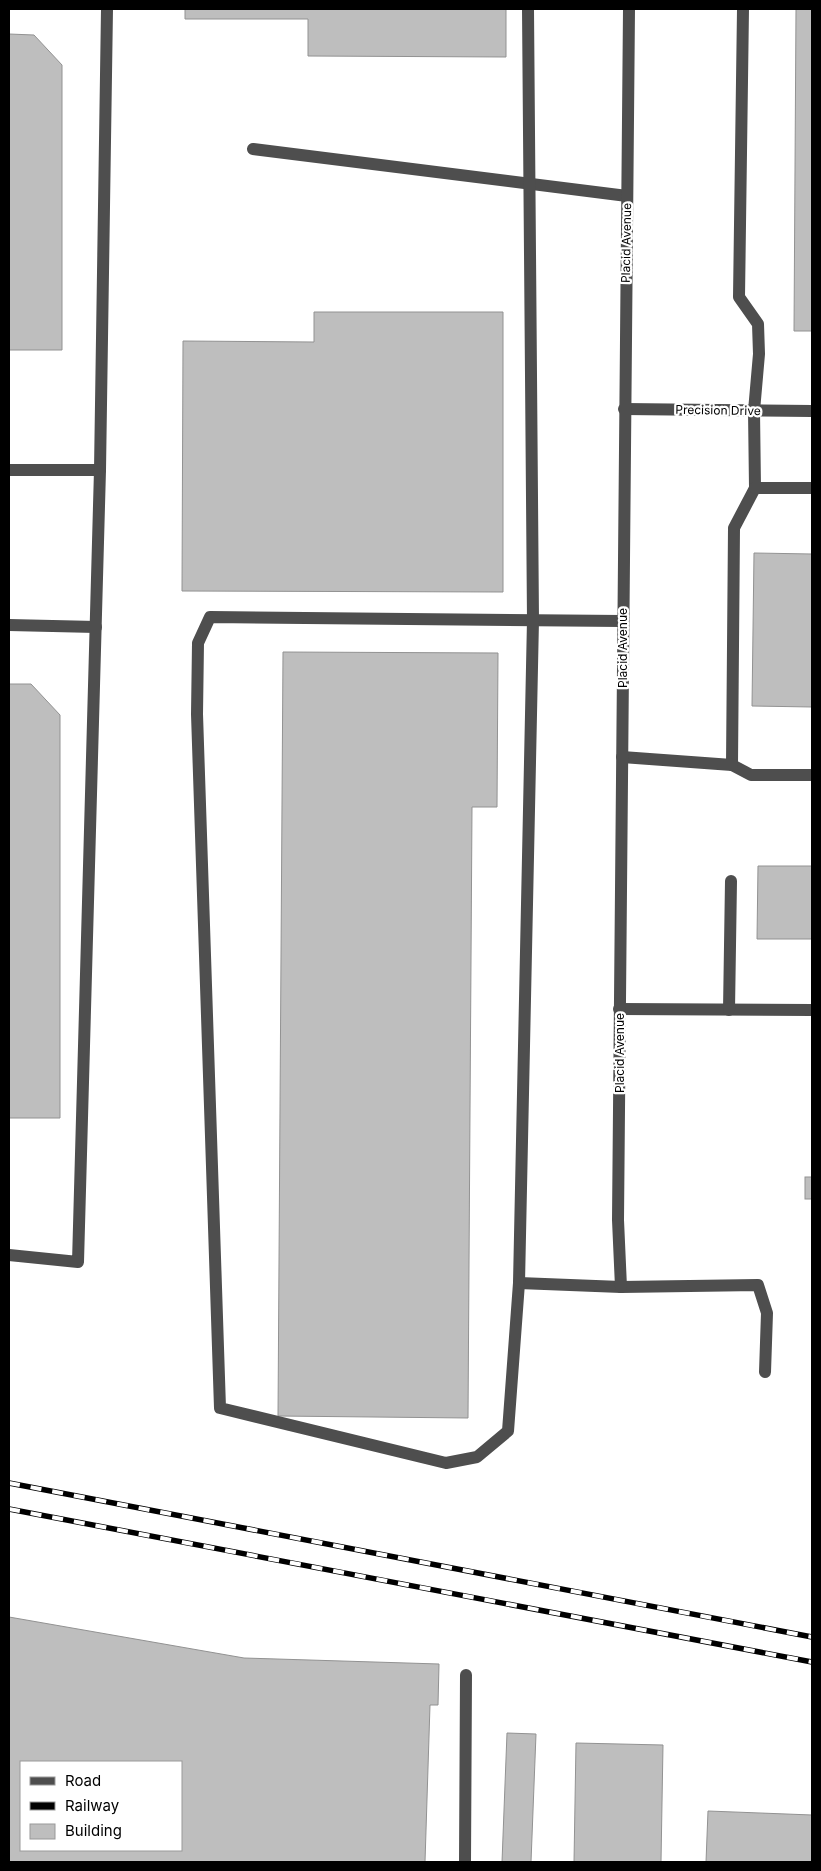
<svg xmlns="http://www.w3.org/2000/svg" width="821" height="1871" font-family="Inter,sans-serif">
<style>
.building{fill:#bebebe;stroke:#929292;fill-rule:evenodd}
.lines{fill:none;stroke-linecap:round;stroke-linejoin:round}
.minor{stroke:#4e4e4e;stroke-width:12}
.rail-casing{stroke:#000;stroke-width:5.5}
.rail{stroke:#fff;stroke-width:4;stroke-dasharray:11;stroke-linecap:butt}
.labels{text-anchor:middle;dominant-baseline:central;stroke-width:4.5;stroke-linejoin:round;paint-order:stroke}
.street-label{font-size:12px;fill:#000;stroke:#fff}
</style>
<rect width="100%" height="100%" fill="#fff"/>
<g class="building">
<polygon points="185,9 506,9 506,57 308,56 308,19 185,19"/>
<polygon points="796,9 812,9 812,331 794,331"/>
<polygon points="9,34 34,35 62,65 62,350 9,350"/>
<polygon points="314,312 503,312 503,592 182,591 183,341 314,342"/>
<polygon points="754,553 812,554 812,707 752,706"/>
<polygon points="283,652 498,653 497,807 472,807 468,1418 278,1416"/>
<polygon points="9,684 31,684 60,715 60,1118 9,1118"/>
<polygon points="758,866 812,866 812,939 757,939"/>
<rect x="805" y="1177" width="7" height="22"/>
<path d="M9 1617 244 1658 439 1664 438 1705H430L425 1862H9ZM21 1762H181V1850H21Z"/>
<polygon points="507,1733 536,1734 531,1862 502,1862"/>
<polygon points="576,1743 663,1745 661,1862 574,1862"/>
<polygon points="708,1811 812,1815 812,1862 706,1862"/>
</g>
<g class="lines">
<g class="minor">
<polyline points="743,9 739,297 758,324 759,354 754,411 755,488 734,528 732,765 751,775 812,775"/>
<polyline points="253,149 627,196"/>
<polyline points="624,409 812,411"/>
<polyline points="9,470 100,470"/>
<polyline points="755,488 812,488"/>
<polyline points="622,621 210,617 198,643 197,714 220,1408 446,1463 477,1457 508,1431 519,1283 621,1287 758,1285 767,1313 765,1372"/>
<polyline points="9,625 96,627"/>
<polyline points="622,757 732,765"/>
<polyline points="619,1009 812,1010"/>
<polyline points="729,1010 731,881"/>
<polyline points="9,1255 78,1262 100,470 107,9"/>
<polyline points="519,1283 533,620 528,9"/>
<polyline points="621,1287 618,1220 629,9"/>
<polyline points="465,1862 466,1675"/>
</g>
<g class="rail-casing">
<g id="rail">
<polyline points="9,1483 812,1637"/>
<polyline points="9,1509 812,1662"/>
</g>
</g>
<use href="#rail" class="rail"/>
</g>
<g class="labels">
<g class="street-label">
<text transform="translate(626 243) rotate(-89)">Placid Avenue</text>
<text transform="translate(718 410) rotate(1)">Precision Drive</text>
<text transform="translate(622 648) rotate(-90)">Placid Avenue</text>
<text transform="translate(619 1053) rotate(-90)">Placid Avenue</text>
</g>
</g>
<rect width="821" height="1871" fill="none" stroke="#000000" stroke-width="20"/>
<rect x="20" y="1761" width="162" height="90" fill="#ffffff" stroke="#999999"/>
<rect x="30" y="1777" width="25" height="8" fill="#4e4e4e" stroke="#999999"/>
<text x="65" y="1786" font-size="15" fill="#000000">Road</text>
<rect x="30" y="1802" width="25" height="8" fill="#000000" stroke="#999999"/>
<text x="65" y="1811" font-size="15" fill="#000000">Railway</text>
<rect x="30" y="1824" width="25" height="15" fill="#bebebe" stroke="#999999"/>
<text x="65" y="1836" font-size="15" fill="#000000">Building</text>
</svg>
